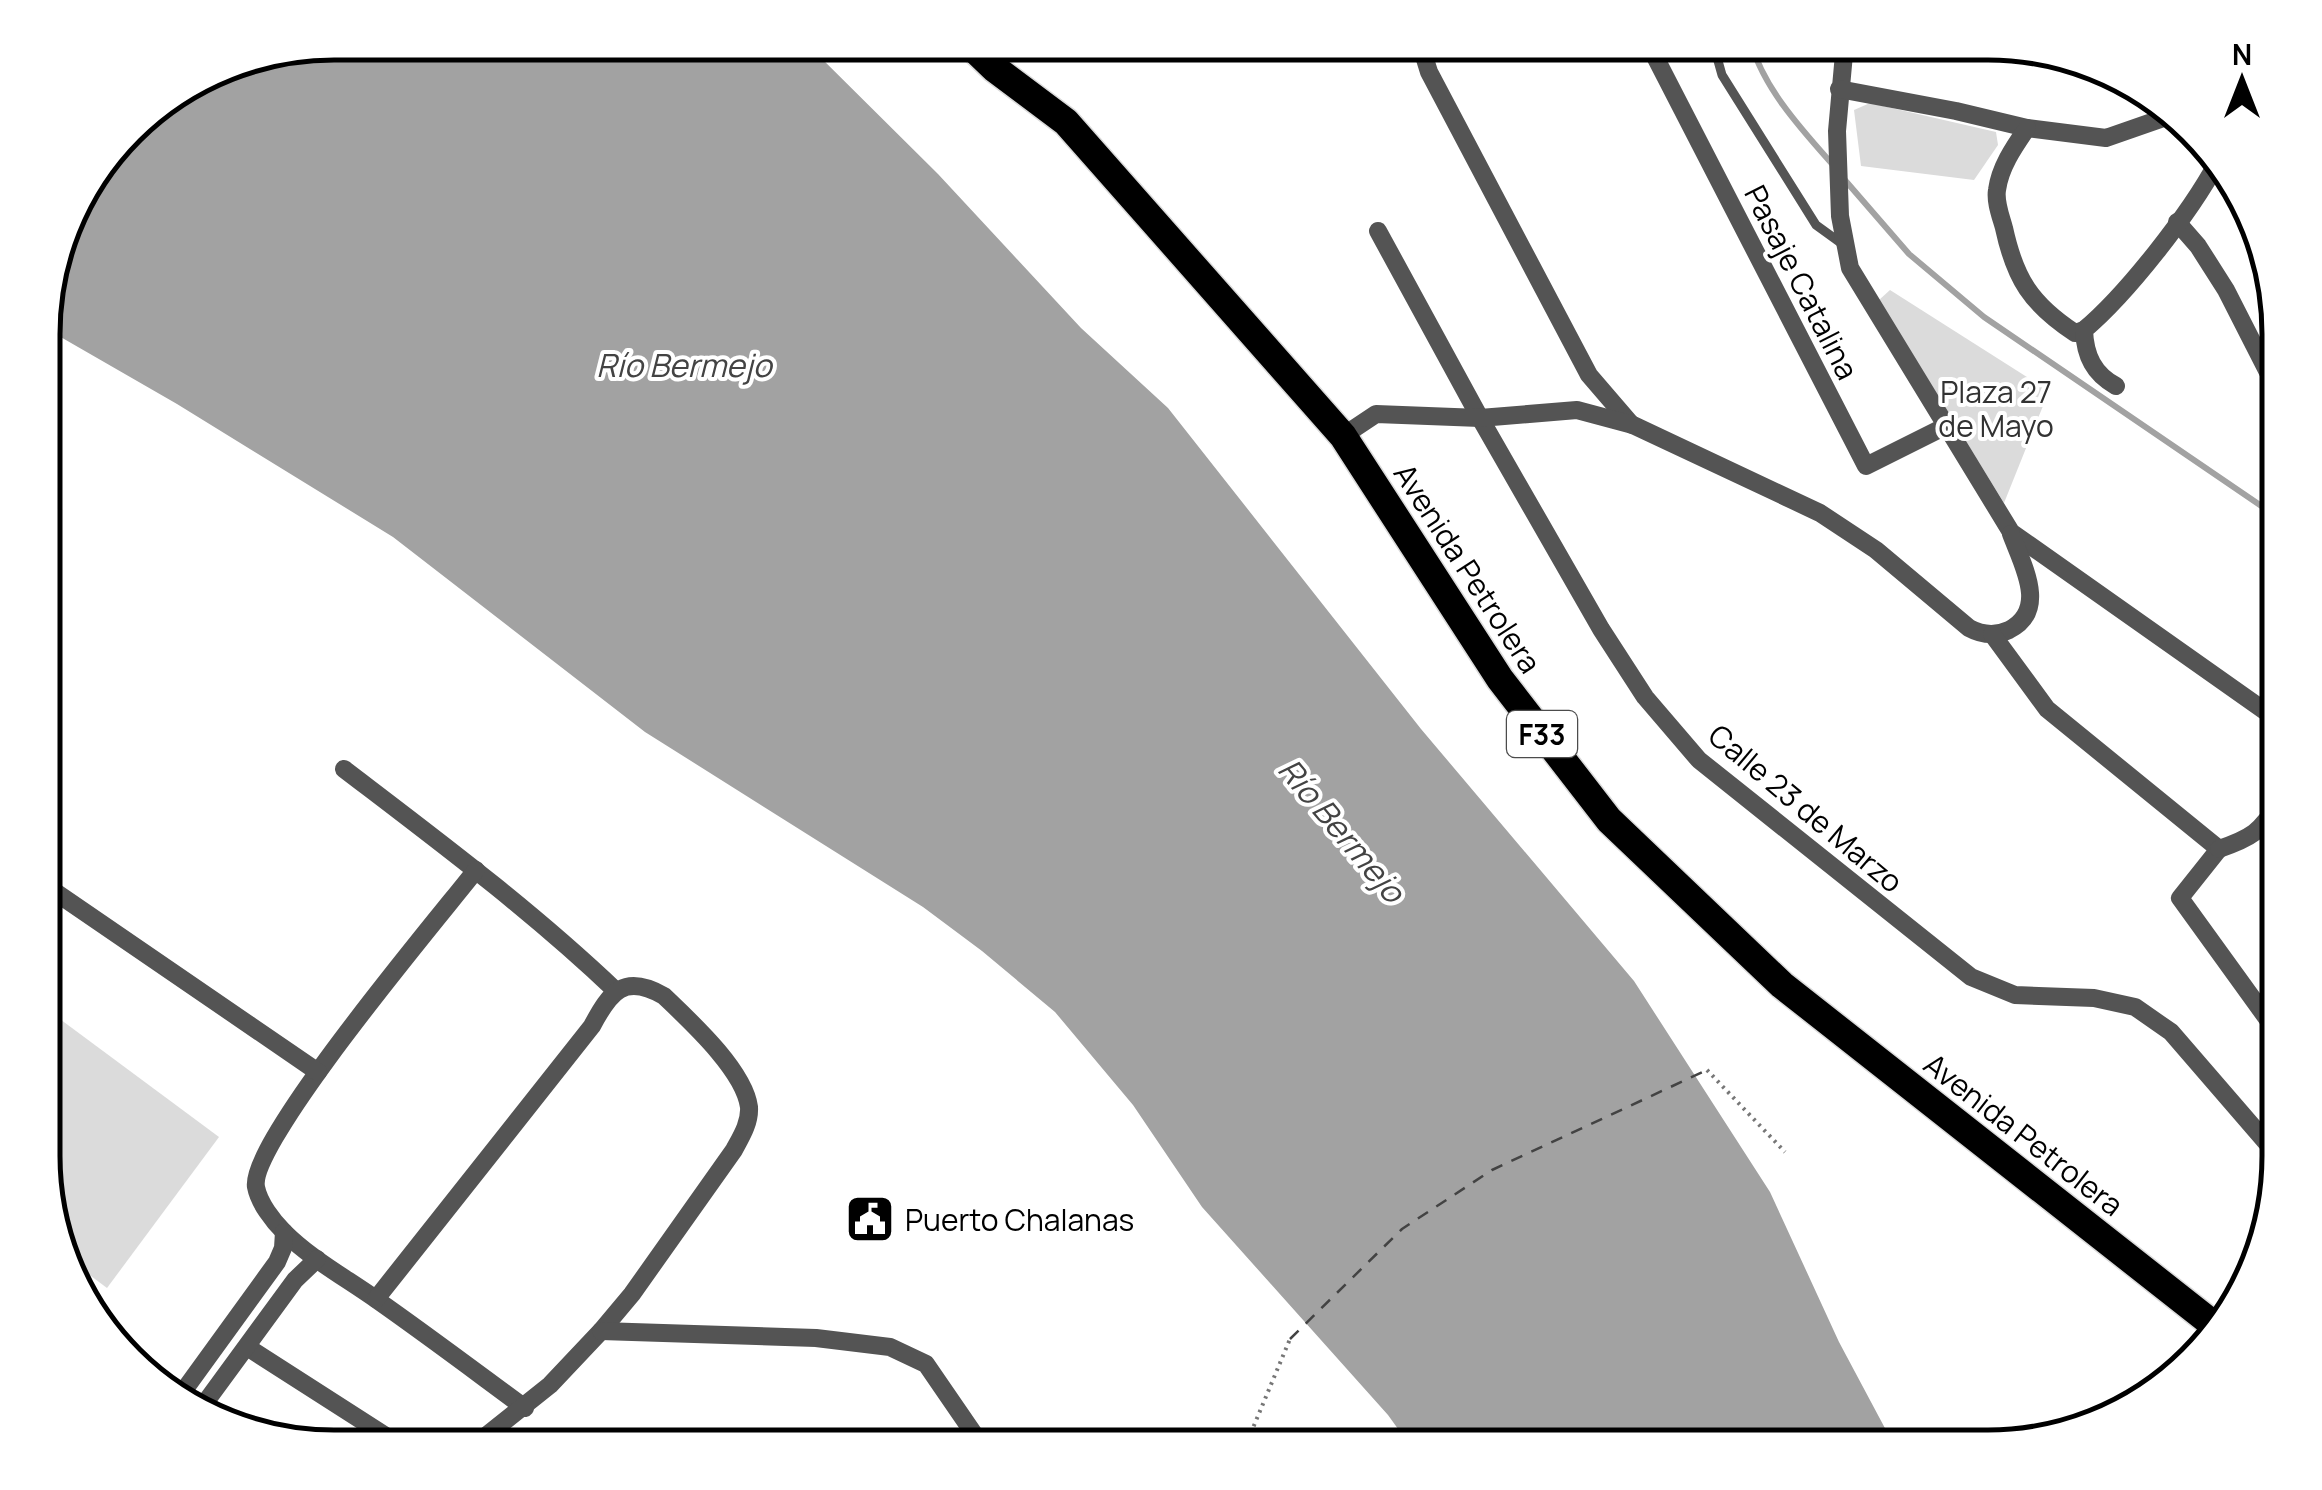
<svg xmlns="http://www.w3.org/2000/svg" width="2322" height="1490" font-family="Manrope,sans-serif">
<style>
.green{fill:#dbdbdb}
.water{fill:#a2a2a2}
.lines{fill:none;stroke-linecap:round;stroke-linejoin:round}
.stream{stroke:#a2a2a2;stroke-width:6}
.ferry{stroke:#434343;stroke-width:2.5;stroke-dasharray:12 10;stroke-linecap:butt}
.trunk-casing{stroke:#dbdbdb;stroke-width:31}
.path{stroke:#767676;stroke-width:4;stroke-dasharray:2.5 5;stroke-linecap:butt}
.service{stroke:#545454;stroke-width:9}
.minor{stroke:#545454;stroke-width:18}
.trunk{stroke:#000;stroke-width:28}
.labels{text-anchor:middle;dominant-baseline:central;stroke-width:8;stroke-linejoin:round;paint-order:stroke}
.shield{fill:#fff;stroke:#4c4c4c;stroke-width:2.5}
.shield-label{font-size:28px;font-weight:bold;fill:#000}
.street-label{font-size:30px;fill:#000;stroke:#fff}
.park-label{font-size:30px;fill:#323232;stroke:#fff}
.poi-label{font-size:30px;fill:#000;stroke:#fff;text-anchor:start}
.water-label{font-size:32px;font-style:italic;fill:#434343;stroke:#fff}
.rim{fill:none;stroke:#000;stroke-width:5}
</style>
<rect width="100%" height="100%" fill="#fff"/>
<g class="green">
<polygon points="1870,103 1996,132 1998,145 1974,180 1861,166 1854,110"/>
<polygon points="1890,290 2049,391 2004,503 1879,300"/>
<polygon points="45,1008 219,1137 107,1288 67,1258 45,1193"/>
</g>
<polygon class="water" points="334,43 806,43 938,174 1081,328 1168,408 1421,729 1634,981 1770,1192 1839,1342 1895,1447 1411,1447 1388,1415 1202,1207 1133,1105 1055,1012 982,951 923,907 645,732 393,537 177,404 45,328 45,297 73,205 141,115 223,64"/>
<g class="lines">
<g class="stream">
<path d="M1751 43C1764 89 1802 130 1833 165"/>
<polyline points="1844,179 1909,254 1984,317 2279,518"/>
</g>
<polyline class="ferry" points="1290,1339 1402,1229 1492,1170 1707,1070"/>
<g class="trunk-casing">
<polyline id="trunk" points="968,43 994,68 1066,122 1343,436 1500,679 1609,820 1782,985 2219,1329"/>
</g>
<g class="path">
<polyline points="1707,1070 1785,1152"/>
<polyline points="1245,1447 1290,1339"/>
</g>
<polyline class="service" points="1713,43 1722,75 1816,225 1845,246"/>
<g class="minor">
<polyline points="1420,43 1429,72 1589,375 1632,425"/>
<polyline points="1648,43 1866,466 1946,426"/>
<polyline points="1845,43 1837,131 1840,216 1850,268 2011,532 2279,721"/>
<polyline points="988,62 1007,43"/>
<polyline points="1839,89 1956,111 2027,128 2106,138 2172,115"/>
<path d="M2027 128C2014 147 2000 167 1997 190 1995 202 2001 217 2004 228 2015 279 2031 304 2075 333L2084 330"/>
<polyline points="2177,222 2198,246 2226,290 2279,394"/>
<polyline points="1378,231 1480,418 1601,629 1645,697 1699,760 1971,977 2015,995 2094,998 2135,1007 2171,1032 2279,1157"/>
<path d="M2116 386C2094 374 2085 356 2084 330 2127 294 2190 213 2217 163"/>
<path d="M1343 436 1376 414 1480 418 1577 410 1633 425 1820 513 1876 550 1969 628C1982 635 1996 636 2009 630 2049 610 2022 564 2011 534"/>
<polyline points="1992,634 2047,709 2219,849 2180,898 2279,1035"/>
<path d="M344 769C437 840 531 910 616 991"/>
<path d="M2219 849C2251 838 2261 832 2279 802"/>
<path d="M476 870C440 916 248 1143 256 1187 259 1203 273 1221 284 1232 311 1259 346 1278 377 1300 427 1335 476 1372 525 1408"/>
<polyline points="45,885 318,1072"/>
<path d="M376 1299 592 1026C610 992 624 973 664 996 690 1021 744 1070 749 1107 750 1123 741 1137 734 1150L632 1294 601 1331 550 1385 472 1447"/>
<polyline points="601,1331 816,1338 890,1347 926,1364 983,1447"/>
<polyline points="247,1347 403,1447"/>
<polyline points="177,1400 277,1262 283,1248 284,1232"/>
<polyline points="202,1407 295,1280 317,1259"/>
</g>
<use href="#trunk" class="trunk"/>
</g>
<defs>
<g id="civic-square" transform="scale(2.5)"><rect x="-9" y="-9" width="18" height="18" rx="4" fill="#000" stroke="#fff"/><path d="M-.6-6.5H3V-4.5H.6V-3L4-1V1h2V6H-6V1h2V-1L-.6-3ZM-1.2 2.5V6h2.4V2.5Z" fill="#fff"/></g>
</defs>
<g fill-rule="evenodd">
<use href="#civic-square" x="870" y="1219"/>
</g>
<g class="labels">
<rect class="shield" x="1507" y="711" width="70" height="46" rx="8"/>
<g class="shield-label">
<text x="1542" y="734">F33</text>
</g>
<g class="street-label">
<text transform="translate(1802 282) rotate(63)">Pasaje Catalina</text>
<text transform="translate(1468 568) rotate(57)">Avenida Petrolera</text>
<text transform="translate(1806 808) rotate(40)">Calle 23 de Marzo</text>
<text transform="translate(2024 1134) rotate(38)">Avenida Petrolera</text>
</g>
<g class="park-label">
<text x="1996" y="391">Plaza 27<tspan x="1996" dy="34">de Mayo</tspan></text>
</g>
<g class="poi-label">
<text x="905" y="1219">Puerto Chalanas</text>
</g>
<g class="water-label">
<text x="684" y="365">Río Bermejo</text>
<text transform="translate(1342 830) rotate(50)">Río Bermejo</text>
</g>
</g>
<path d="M0 0H2322V1490H0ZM334 60H1988A274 274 0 0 1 2262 334V1156A274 274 0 0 1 1988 1430H334A274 274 0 0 1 60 1156V334A274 274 0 0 1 334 60Z" fill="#fff" fill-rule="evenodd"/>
<path class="rim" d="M334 60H1988A274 274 0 0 1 2262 334V1156A274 274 0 0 1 1988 1430H334A274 274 0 0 1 60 1156V334A274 274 0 0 1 334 60Z"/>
<g transform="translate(2242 80)" stroke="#ffffff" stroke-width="8" paint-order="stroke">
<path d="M0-8L18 38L0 25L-18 38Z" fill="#000000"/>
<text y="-15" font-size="28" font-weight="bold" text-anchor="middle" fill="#000000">N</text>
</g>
</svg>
